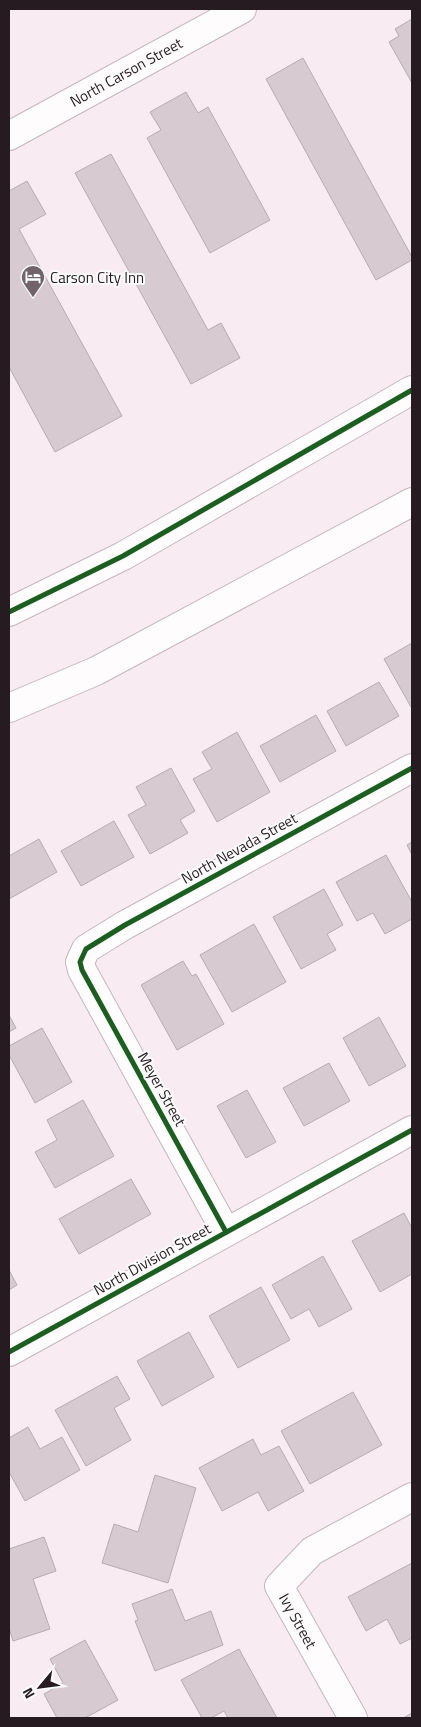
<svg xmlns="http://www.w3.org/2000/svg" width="421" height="1727" font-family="'Titillium Web',sans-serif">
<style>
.building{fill:#d7cbd1;stroke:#b8acb2}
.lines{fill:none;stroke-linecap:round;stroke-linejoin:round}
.minor-casing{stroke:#c3b7bd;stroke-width:30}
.primary-casing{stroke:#c3b7bd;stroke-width:30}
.minor{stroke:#fefcfd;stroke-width:28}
.primary{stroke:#fefcfd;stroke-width:28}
.cycleway-casing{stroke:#fbfbfb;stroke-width:8}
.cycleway{stroke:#1b5e20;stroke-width:5}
.labels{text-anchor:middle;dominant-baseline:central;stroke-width:4;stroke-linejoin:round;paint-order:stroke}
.street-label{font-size:15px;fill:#261b21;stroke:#fbfbfb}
.poi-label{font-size:15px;fill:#261b21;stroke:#fbfbfb;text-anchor:start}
</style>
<rect width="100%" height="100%" fill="#f9ebf2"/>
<g class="building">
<polygon points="412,19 412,83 389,42 399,36 395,29"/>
<polygon points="303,58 412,257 412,260 376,280 266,79"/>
<polygon points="186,92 198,113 208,107 270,220 210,253 147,138 161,130 150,112"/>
<polygon points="111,154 208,330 221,323 240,358 191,384 75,173"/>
<polygon points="27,181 46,214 19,229 122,416 55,452 9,367 9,191"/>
<polygon points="412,643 412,707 411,707 384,659"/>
<polygon points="379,682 399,716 346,746 327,711"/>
<polygon points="316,715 336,751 280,782 260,746"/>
<polygon points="237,732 270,792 217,822 193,779 212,769 202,752"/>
<polygon points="171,768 195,811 180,820 188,833 150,854 128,815 146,805 136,787"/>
<polygon points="114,821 134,857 81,886 61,851"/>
<polygon points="39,839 57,872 9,899 9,856"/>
<polygon points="412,842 412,855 407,845"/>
<polygon points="386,855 412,902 412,919 385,934 373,913 357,921 336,882"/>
<polygon points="324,889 343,925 327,934 336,950 301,969 273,917"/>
<polygon points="254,924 286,982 232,1012 200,955"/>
<polygon points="183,961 192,976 196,974 224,1024 177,1050 141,985"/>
<polygon points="9,1015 16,1028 9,1032"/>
<polygon points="379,1017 406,1066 369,1086 343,1038"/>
<polygon points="42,1028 72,1082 35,1103 9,1055 9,1046"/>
<polygon points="329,1063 350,1101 304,1126 283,1088"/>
<polygon points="247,1090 276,1142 246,1158 217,1106"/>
<polygon points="83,1100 114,1156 55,1188 35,1152 57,1140 47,1120"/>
<polygon points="131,1179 151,1214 79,1254 59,1219"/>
<polygon points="404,1213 412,1228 412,1274 380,1292 352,1241"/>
<polygon points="323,1256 352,1309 319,1327 309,1309 291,1319 272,1285"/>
<polygon points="9,1270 17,1285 9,1290"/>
<polygon points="261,1287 290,1340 238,1368 209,1316"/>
<polygon points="189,1332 214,1377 162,1406 137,1361"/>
<polygon points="117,1376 130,1399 114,1408 131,1440 86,1466 55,1410"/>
<polygon points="353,1392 382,1445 310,1484 281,1431"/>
<polygon points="28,1427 40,1449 62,1437 80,1470 25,1501 9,1472 9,1438"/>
<polygon points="253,1439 261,1455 279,1446 304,1491 268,1511 258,1492 222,1511 199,1468"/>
<polygon points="155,1475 196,1488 168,1583 102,1563 114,1524 138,1532"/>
<polygon points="44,1537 56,1571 33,1579 50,1629 13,1641 9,1628 9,1549"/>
<polygon points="412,1563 412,1638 400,1644 387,1619 366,1631 348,1597"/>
<polygon points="172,1589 185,1621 211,1611 223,1645 155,1671 135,1621 138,1620 132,1604"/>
<polygon points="85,1640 118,1700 85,1718 57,1718 44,1694 63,1683 50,1659"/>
<polygon points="239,1649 277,1718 228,1718 224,1711 211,1718 202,1718 181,1680"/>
<polygon points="412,1713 412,1718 406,1718 405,1717"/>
</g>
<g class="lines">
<g class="minor-casing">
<g id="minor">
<polyline points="9,612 123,556 412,390"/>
<polyline points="9,708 96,671 412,502"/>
<polyline points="226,1232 82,970 80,962 86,949 125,925 412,768"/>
<polyline points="9,1352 412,1130"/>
<polyline points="353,1718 279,1586 312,1551 412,1497"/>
</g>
</g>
<g class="primary-casing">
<polyline id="primary" points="9,136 242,9"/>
</g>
<use href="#minor" class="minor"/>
<use href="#primary" class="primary"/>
<g class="cycleway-casing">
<g id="cycleway">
<polyline points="9,612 123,556 412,390"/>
<polyline points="226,1232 82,970 80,962 86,949 125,925 412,768"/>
<polyline points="9,1352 412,1130"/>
</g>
</g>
<use href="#cycleway" class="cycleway"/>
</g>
<defs>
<g id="hotel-pin" transform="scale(1.25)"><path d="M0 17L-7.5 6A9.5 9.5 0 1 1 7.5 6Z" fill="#70646a" stroke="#fbfbfb"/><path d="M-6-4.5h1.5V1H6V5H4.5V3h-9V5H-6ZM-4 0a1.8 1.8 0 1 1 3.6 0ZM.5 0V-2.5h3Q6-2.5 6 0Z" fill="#fff"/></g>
</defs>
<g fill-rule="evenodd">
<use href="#hotel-pin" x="33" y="277"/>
</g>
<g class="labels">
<g class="street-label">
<text transform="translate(126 72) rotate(-29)">North Carson Street</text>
<text transform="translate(239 848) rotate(-29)">North Nevada Street</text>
<text transform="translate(162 1089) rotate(61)">Meyer Street</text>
<text transform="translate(152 1259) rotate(-29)">North Division Street</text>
<text transform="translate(298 1621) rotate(61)">Ivy Street</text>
</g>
<g class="poi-label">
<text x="50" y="277">Carson City Inn</text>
</g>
</g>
<rect width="421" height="1727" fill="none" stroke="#261b21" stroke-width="20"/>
<g transform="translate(40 1687) rotate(241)" stroke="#fbfbfb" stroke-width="4" paint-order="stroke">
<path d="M0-4L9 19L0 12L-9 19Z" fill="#261b21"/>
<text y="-8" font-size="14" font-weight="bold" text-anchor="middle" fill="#261b21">N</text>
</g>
</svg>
